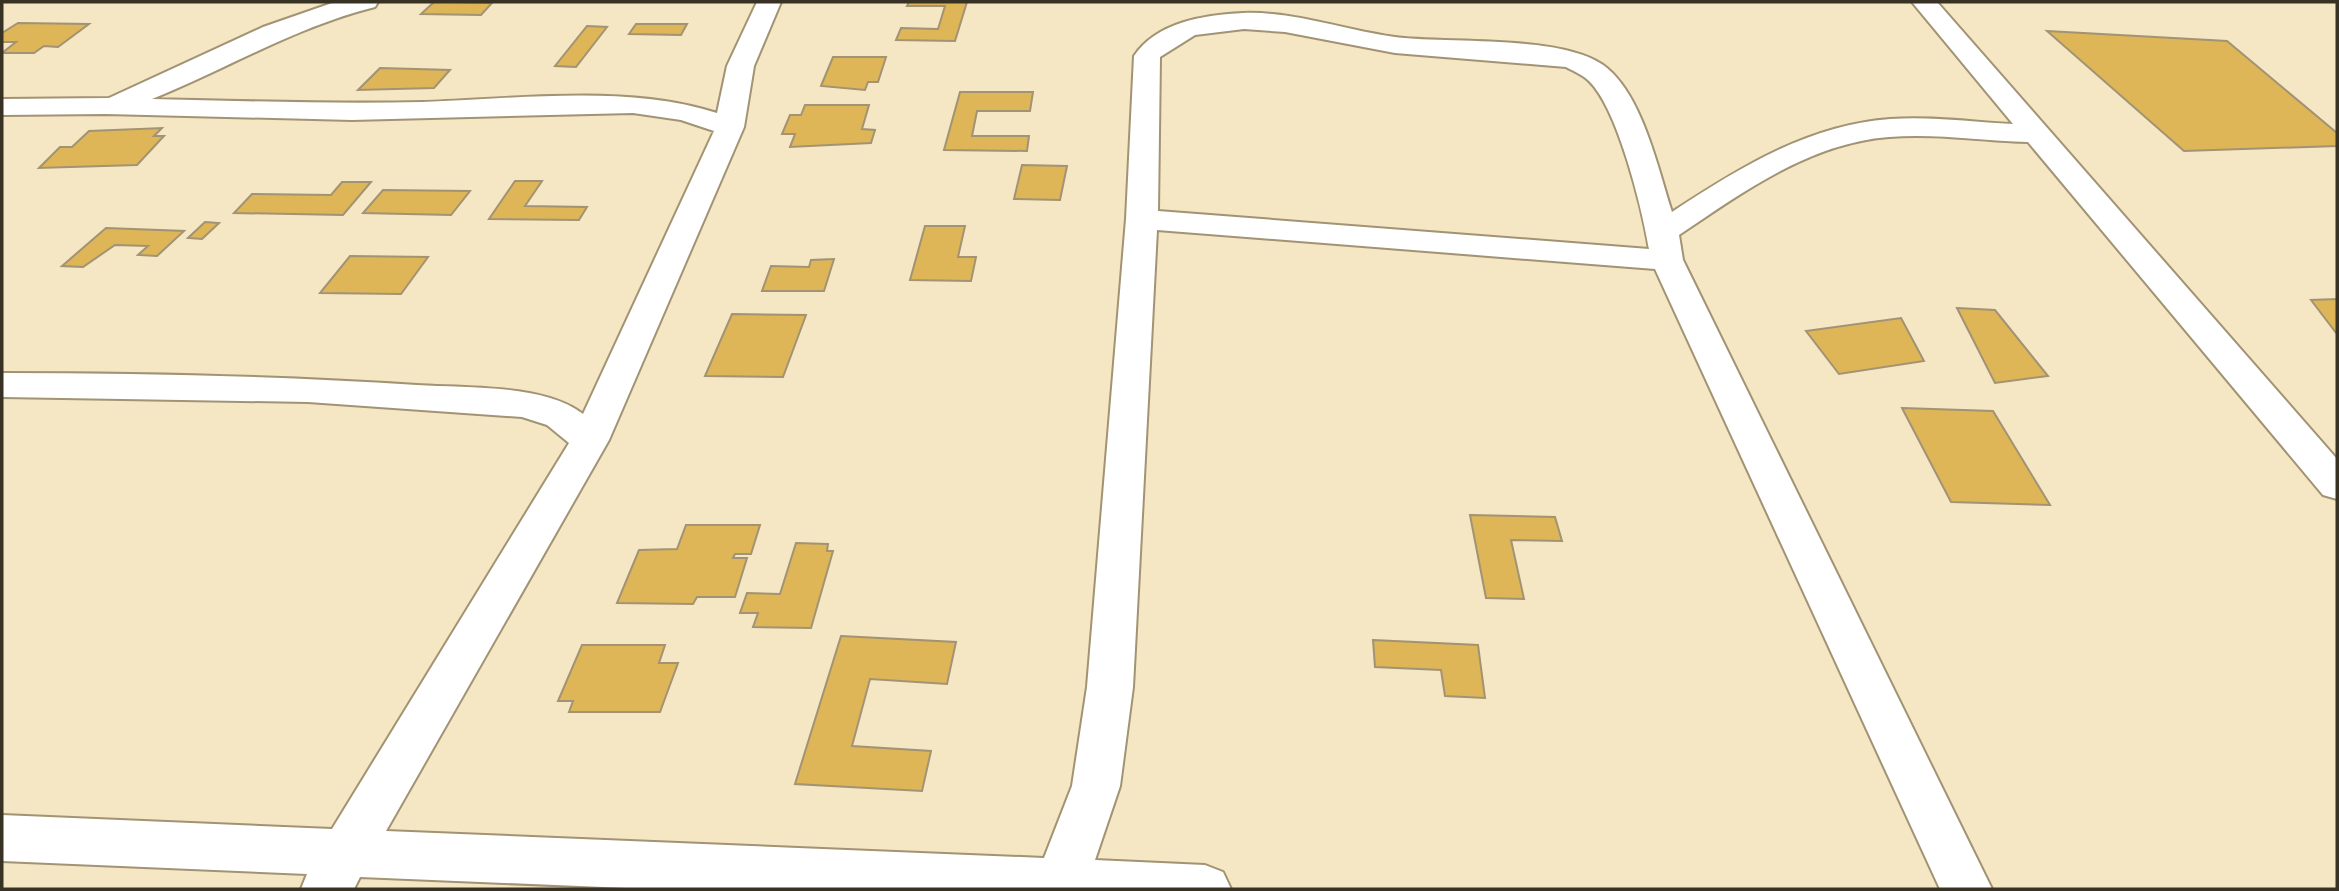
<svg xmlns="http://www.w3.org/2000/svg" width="2339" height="891" font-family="'Archivo Narrow',sans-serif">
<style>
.building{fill:#deb658;stroke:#a19373;stroke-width:2}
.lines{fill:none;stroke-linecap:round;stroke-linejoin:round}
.minor-casing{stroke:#a19373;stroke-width:4}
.minor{fill:#fff;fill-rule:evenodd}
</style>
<rect width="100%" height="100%" fill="#f5e6c4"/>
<g class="building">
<polygon points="434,2 451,2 492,3 481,15 421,14"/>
<polygon points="909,2 967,2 955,41 896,40 901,28 938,29 945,6 907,6"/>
<polygon points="18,23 89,24 58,47 44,46 34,53 2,53 16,42 2,42 2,33"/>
<polygon points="636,24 687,24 681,35 629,34"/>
<polygon points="587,26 607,27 576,67 555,66"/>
<polygon points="2047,31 2227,41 2337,133 2337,146 2184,151"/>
<polygon points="833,57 886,57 878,82 868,82 865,90 821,86"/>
<polygon points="380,68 450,70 434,88 358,90"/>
<polygon points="960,92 1033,92 1030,111 977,111 972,136 1029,136 1027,151 944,150"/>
<polygon points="805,105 869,105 862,129 875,130 871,143 790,147 795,134 782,134 790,115 801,115"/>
<polygon points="162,128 154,136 164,136 137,165 39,168 60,147 72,147 89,131"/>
<polygon points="1022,165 1067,166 1060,200 1014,199"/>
<polygon points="515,181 542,181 525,206 587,207 579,220 489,219"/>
<polygon points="342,182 371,182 343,215 234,213 252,194 331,195"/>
<polygon points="383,190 470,191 451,215 363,213"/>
<polygon points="205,222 219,223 202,239 188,238"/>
<polygon points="925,226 965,226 958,257 976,257 971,281 910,280"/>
<polygon points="106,228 184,231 157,256 138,255 148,246 115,245 83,267 62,266"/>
<polygon points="350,256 428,257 401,294 320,293"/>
<polygon points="834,259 824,291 762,291 771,266 809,267 811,260"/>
<polygon points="2337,299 2337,334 2311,300"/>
<polygon points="1957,308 1995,310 2048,376 1995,383"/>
<polygon points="732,314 806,315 783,377 705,376"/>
<polygon points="1901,318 1924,361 1839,374 1806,331"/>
<polygon points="1902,408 1993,411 2050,505 1951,502"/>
<polygon points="1470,515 1555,517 1562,541 1511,540 1524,599 1486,598"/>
<polygon points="686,525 760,525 751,554 735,554 733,558 747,558 735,597 697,597 693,604 617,603 639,550 677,549"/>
<polygon points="796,543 828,544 827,551 833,551 811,628 753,627 758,613 740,613 747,593 780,594"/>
<polygon points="841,636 956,642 947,684 870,679 852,746 931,751 922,791 795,784"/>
<polygon points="1373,640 1478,645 1485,698 1445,696 1441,670 1375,667"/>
<polygon points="582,645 665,645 659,663 678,663 660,712 569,712 573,701 558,701"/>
</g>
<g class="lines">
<g class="minor-casing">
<path id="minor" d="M335 2H378L375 7C295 27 227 69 152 99 242 101 332 104 422 102 515 99 629 84 717 113L727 66 757 2H781L754 66 744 127 609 440 386 831 1044 858 1072 786 1087 687 1126 219 1134 56C1157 22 1204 15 1243 13 1294 11 1344 30 1395 37 1449 44 1567 34 1607 68 1643 98 1658 169 1672 212 1739 168 1808 125 1890 119 1931 116 1972 122 2013 124L1912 2H1937L2337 459V499L2323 495 2028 142C1982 141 1935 133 1889 137 1810 143 1743 192 1679 235L1683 260 1992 889H1940L1655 269 1157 230 1133 687 1120 786 1095 860 1205 865 1223 872 1231 889H650L360 877 354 889H301L307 874 2 861V815L332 829 569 443 547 425 522 417 308 402 2 397V373C140 373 279 376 417 385 465 388 544 384 583 414L714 131 681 120 633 113 352 120 106 114 2 115V99L109 98 263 27ZM1244 29 1285 32 1395 53 1566 67C1573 71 1583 75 1589 81 1618 109 1642 208 1649 249L1158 211 1160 57 1195 35Z"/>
</g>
<use href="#minor" class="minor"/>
</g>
<rect width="2339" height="891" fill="none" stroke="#383225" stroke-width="7"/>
</svg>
